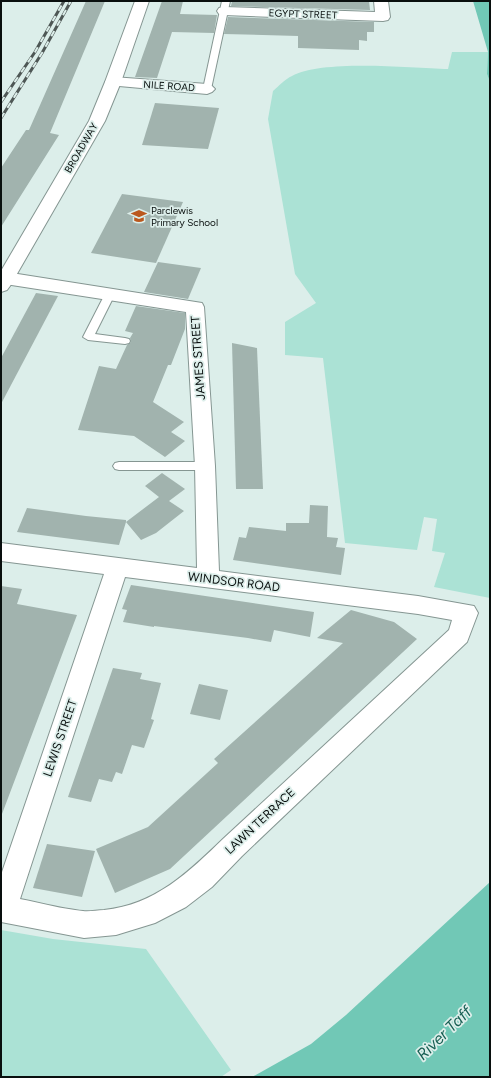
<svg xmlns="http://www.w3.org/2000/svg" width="491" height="1078" font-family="Figtree,sans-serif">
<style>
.green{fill:#abe2d5}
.water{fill:#71c8b6}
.building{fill:#a1b3ae}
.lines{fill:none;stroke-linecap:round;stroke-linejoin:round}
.lane-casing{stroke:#859692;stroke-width:2}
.street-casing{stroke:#859692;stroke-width:2}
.secondary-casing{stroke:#859692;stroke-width:2}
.lane{fill:#fff;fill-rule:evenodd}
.street{fill:#fff;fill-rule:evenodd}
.secondary{fill:#fff;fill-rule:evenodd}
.rail-casing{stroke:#4e5755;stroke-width:3}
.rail{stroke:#dceeea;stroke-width:2;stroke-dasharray:6;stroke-linecap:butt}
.labels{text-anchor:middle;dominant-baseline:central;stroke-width:3.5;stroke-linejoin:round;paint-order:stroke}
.far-street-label{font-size:10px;fill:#090f0e;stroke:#dceeea}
.far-poi-label{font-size:10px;fill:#090f0e;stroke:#dceeea;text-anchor:start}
.street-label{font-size:12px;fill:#090f0e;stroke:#dceeea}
.near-water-label{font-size:16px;font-style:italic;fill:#175f53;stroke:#dceeea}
</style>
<rect width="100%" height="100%" fill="#dceeea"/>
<g class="green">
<path d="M452 52H488L487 74 490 82V598L434 587 445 553 432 551 437 519 424 517 417 550 345 543 323 358 285 355V322L316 303 295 274 268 119 273 91C279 86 285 79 292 76 323 59 411 68 448 69Z"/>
<polygon points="1,930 53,939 146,949 231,1070 221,1077 1,1077"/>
</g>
<g class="water">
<polygon points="473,1 490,1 490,82 487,74 488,52"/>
<polygon points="490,882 490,1077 252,1077 311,1044 346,1015"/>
</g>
<g class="building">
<polygon points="86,1 105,1 50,133 59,135 1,227 1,168 26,130 29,130"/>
<polygon points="162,1 183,1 180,14 217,15 214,33 172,32 157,78 135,77"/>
<polygon points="232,1 369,1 370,10 231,6"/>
<polygon points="228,17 374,22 374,32 367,32 367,41 359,40 359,50 298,48 298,36 224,34"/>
<polygon points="155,103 219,108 208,149 142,145"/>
<polygon points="122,194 183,202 156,263 91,253"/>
<polygon points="158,262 201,268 188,299 144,292"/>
<polygon points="36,293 58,296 1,404 1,358"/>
<polygon points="136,306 185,313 185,329 171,365 168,365 153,402 184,422 171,432 185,441 165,457 134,436 78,430 99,366 116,369 127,345 131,342 130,338 133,333 125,331"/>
<polygon points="232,343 257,348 263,489 236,489"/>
<polygon points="162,473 185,489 169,501 184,511 156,533 141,540 126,522 119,545 17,532 27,508 86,516 126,520 126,522 159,497 145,486"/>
<polygon points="310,505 328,506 327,537 338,538 336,547 345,548 341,575 233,560 239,537 246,538 249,527 286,531 286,523 309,523"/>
<polygon points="131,585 314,612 310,637 274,630 271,642 248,638 154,626 154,627 123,622 127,610 122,609"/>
<polygon points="1,586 22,589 17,604 77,615 2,814 1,814"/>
<polygon points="351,610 394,622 417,639 170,869 115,893 96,849 148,827 218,763 214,759 343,643 317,638"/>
<polygon points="113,668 142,673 140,679 161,683 151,719 154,720 144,748 132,745 122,774 116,772 112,782 99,779 91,802 68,797"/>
<polygon points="199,684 228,690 220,720 190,714"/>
<polygon points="47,844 95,851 82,897 33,888"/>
</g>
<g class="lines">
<g class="lane-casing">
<g id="lane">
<polygon points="222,1 230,1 211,89 207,92 203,89"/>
<polygon points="110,291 115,294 95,334 125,338 129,339 130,341 129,343 125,344 88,340 83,337 105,294"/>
<polygon points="119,462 205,462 209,463 211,466 209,469 205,470 119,470 115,469 113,466 115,463"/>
</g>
</g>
<g class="street-casing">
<g id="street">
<polygon points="374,1 388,1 390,17 388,20 383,21 224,15 219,14 217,11 219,8 224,7 375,12"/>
<polygon points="113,77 207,84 212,86 215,89 212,92 207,94 108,85 105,82 108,79"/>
<path d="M5 272 202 303 204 307 215 466 219 571 418 596 474 606 478 613 467 642 242 856 212 887 186 907 155 923 116 935 84 938 1 922V875L104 574 1 561V543L197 568 195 466 186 312 5 284 1 283V273ZM125 577 418 614 452 620 449 630 224 838C189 872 155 905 104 910 97 910 89 912 83 911 62 909 41 903 20 899Z"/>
</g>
</g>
<g class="secondary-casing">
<polygon id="secondary" points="135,1 149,1 121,82 105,121 10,286 7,290 1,292 1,271 89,121 105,82"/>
</g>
<use href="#lane" class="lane"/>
<use href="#street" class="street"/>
<use href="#secondary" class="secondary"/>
<g class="rail-casing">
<g id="rail">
<polyline points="1,102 35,52 64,1"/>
<polyline points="1,118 42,53 71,1"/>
</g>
</g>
<use href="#rail" class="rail"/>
</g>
<defs>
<g id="school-bare" transform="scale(1.2)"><path d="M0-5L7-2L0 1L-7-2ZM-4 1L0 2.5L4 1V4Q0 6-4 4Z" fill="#bb581e" stroke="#dceeea" stroke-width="2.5" paint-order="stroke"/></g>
</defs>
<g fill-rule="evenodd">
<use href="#school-bare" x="139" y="216"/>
</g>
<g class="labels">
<g class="far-street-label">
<text transform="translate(303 14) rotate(2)">EGYPT STREET</text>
<text transform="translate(169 86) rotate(4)">NILE ROAD</text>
<text transform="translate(81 148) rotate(-60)">BROADWAY</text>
</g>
<g class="far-poi-label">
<text x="151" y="210">Parclewis<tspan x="151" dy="12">Primary School</tspan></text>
</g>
<g class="street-label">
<text transform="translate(198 358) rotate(-94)">JAMES STREET</text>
<text transform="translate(234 582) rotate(7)">WINDSOR ROAD</text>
<text transform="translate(60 738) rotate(-71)">LEWIS STREET</text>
<text transform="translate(260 821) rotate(-43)">LAWN TERRACE</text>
</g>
<g class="near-water-label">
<text transform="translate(444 1033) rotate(-44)">River Taff</text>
</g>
</g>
<rect width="491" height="1078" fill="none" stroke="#090f0e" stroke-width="4"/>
</svg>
